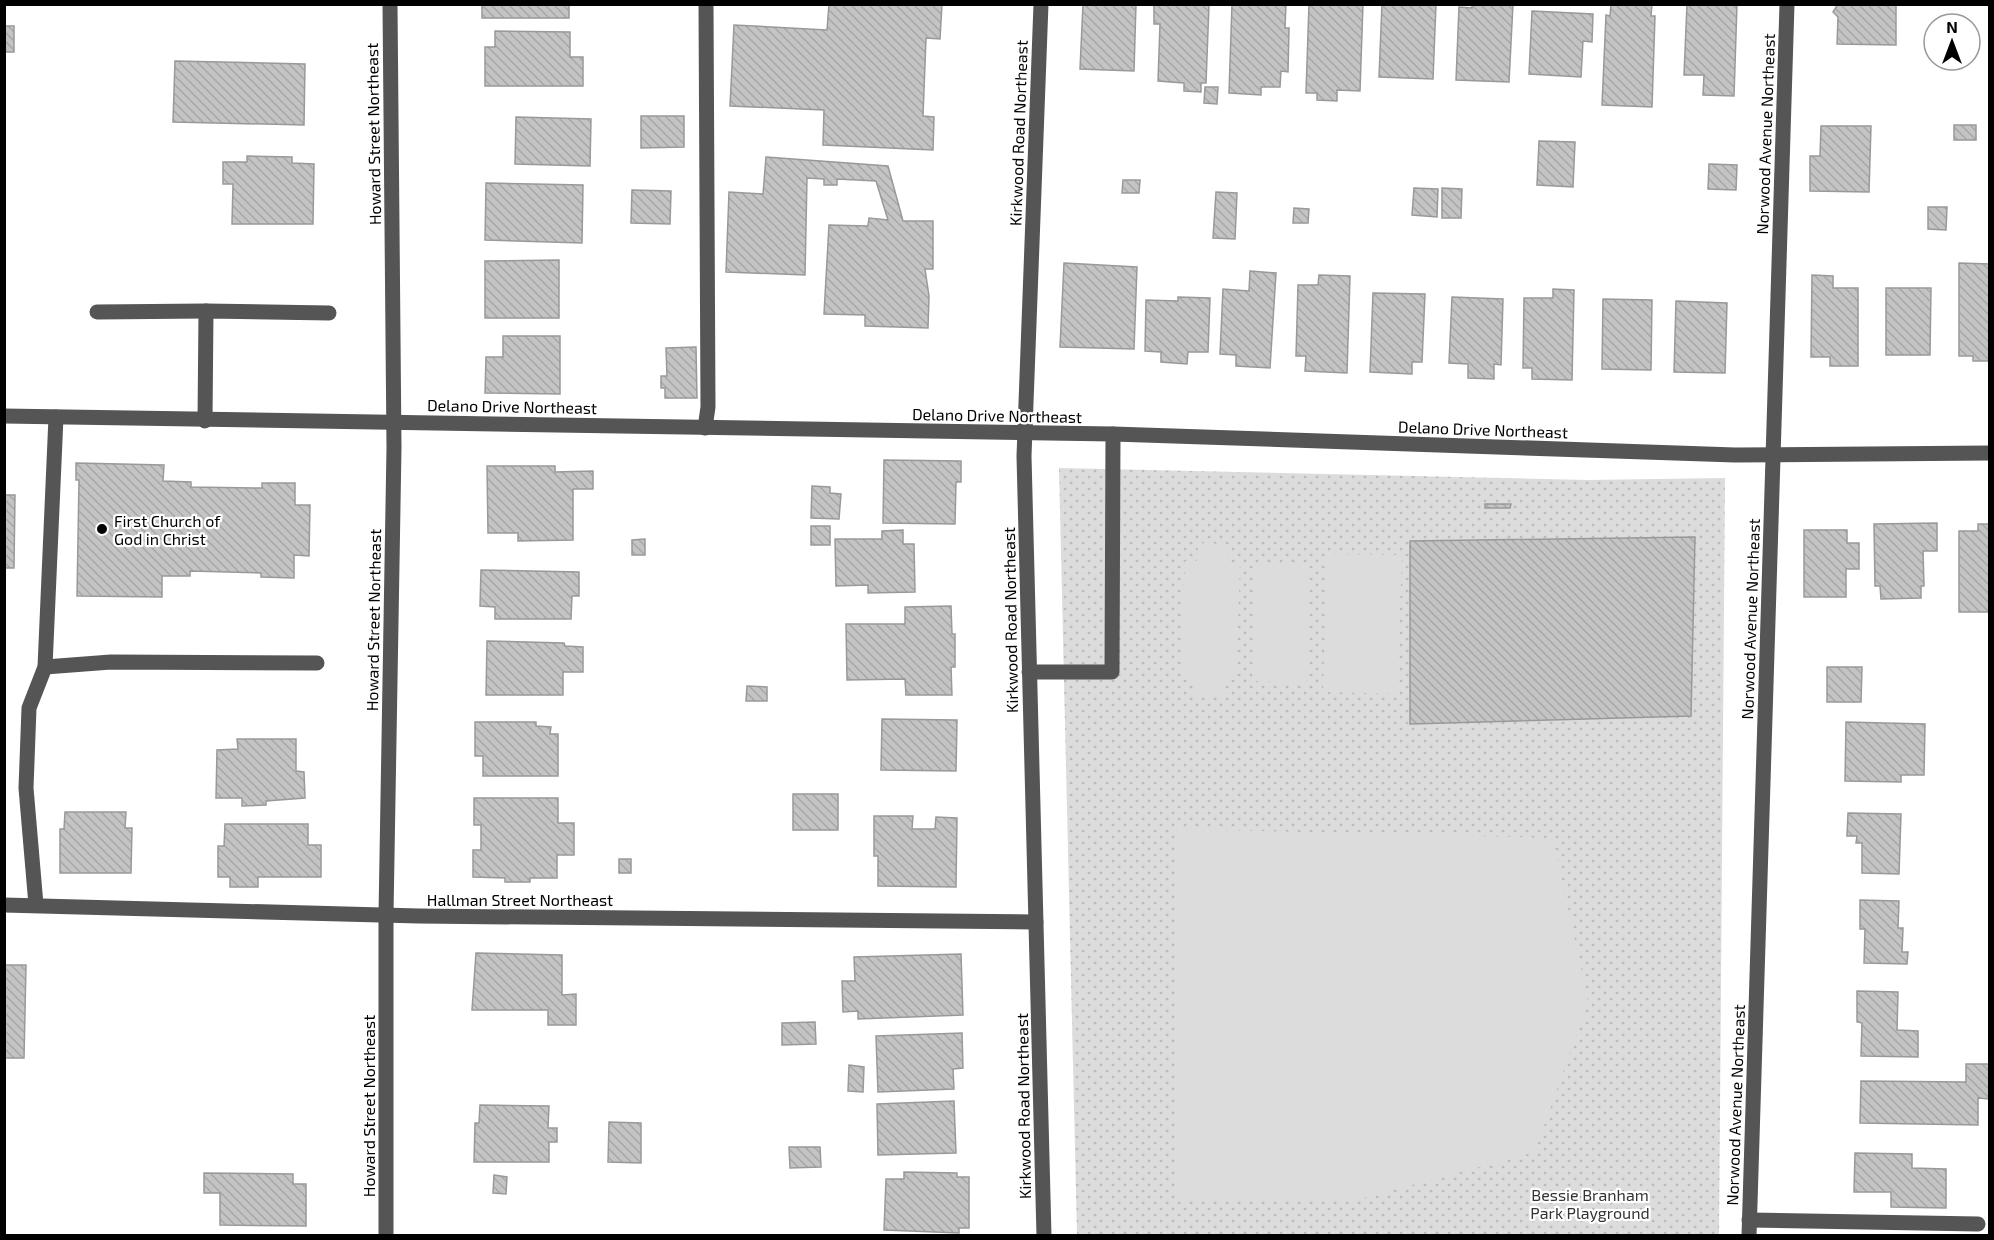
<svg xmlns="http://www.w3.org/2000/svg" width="1994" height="1240" font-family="'Exo 2',sans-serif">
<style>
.park{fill:url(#park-dots)}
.pitch{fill:#dcdcdc}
.building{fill:url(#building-back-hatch);stroke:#999;stroke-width:1.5}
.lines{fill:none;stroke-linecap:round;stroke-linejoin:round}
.minor{stroke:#555;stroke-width:15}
.poi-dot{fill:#000;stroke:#fff;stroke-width:2}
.labels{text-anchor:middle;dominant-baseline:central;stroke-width:4.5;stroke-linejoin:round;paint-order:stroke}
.street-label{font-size:16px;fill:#000;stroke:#fff}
.poi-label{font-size:16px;fill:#000;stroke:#fff;text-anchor:start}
.park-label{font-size:16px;fill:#333;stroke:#fff}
</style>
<defs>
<pattern id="park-dots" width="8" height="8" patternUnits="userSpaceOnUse" patternTransform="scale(1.5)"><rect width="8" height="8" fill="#dcdcdc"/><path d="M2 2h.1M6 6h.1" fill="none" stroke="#bbb" stroke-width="1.8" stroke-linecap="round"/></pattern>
<pattern id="building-back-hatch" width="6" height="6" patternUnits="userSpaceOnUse" patternTransform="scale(1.5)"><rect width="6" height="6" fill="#c4c4c4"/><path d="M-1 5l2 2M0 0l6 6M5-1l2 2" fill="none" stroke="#a7a7a7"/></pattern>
</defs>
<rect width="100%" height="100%" fill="#fff"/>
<polygon class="park" points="1059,468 1588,480 1725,478 1719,1235 1077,1235"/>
<g class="pitch">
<polygon points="1198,543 1228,544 1228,563 1240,563 1236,680 1224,680 1223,696 1193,696 1193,679 1181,678 1185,561 1197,561"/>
<polygon points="1327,554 1402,555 1397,694 1323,692"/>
<polygon points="1256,564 1310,566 1306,683 1252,681"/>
<polygon points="1178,829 1553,838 1588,1001 1535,1152 1356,1200 1176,1200"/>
</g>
<g class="building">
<rect x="482" y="4" width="87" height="14"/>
<polygon points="829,4 942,4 940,39 926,38 923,116 934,117 933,150 823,145 824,110 730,106 734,25 827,30"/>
<polygon points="1083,4 1136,4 1134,71 1080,69"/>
<polygon points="1154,4 1209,5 1206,83 1201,83 1201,92 1184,91 1184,83 1158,81 1160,24 1154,24"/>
<polygon points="1232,4 1286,4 1285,28 1289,28 1288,72 1281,71 1280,87 1261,87 1261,95 1229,93"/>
<polygon points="1309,4 1363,4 1360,91 1337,90 1337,101 1317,100 1317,93 1306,93"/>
<polygon points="1382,4 1436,4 1433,79 1379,77"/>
<polygon points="1472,4 1513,4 1509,82 1456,80 1459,7 1472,8"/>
<polygon points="1611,4 1652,4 1651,16 1655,16 1652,107 1602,105 1606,15 1610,16"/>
<polygon points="1687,4 1737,4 1734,96 1703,95 1704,75 1684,75"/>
<polygon points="1896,4 1896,45 1837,44 1838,17 1833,12 1838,4"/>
<polygon points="1532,11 1593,14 1592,42 1583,41 1581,77 1529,74"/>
<rect x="4" y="26" width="10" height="26"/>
<polygon points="495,31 570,32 570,57 583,57 583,86 485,86 485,47 495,47"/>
<polygon points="175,61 305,64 304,125 173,122"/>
<polygon points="1205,87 1218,87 1217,104 1204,103"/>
<polygon points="641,116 684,116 684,147 641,148"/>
<polygon points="516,117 591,119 590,166 515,164"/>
<rect x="1954" y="125" width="22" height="15"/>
<polygon points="1821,126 1871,126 1869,192 1810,191 1810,156 1820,156"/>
<polygon points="1539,141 1575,142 1573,187 1537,185"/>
<polygon points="247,156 292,157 292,163 314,164 313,224 232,224 233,184 223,184 223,162 247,162"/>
<polygon points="766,157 888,166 903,221 933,221 933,269 925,269 929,296 928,328 865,326 865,315 824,314 829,225 868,226 869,218 888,220 876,181 837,179 837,185 824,185 824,179 807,178 805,275 726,272 729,192 763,194"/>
<polygon points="1709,164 1737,165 1736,190 1708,189"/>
<polygon points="1123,180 1140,180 1139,193 1122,193"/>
<polygon points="486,183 583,185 582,243 485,240"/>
<polygon points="1414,188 1438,189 1437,217 1412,215"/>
<polygon points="1442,188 1462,189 1461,218 1442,218"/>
<polygon points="632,190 671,191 670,224 631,223"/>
<polygon points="1216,192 1237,193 1235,239 1213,238"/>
<polygon points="1928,207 1947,207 1946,230 1928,229"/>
<polygon points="1294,208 1309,209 1308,223 1293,223"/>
<polygon points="559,260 559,318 485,318 485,261"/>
<polygon points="1064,263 1137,267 1134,349 1060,347"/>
<polygon points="1959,263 1990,264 1990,361 1973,361 1973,356 1959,356"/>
<polygon points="1250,271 1276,273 1270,368 1236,366 1236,355 1220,354 1223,289 1249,291"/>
<polygon points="1319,275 1350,276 1347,373 1305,371 1306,356 1296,356 1298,285 1318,285"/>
<polygon points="1812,275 1833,276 1833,288 1858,288 1858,366 1830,366 1830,357 1811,357"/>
<polygon points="1886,288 1931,288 1930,355 1886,355"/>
<polygon points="1553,289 1574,290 1572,380 1532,379 1532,368 1523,368 1524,298 1553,298"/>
<polygon points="1373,293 1425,294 1422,362 1412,362 1412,374 1370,372"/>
<polygon points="1178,297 1210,298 1208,352 1188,352 1187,364 1161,362 1161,352 1145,351 1146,300 1178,301"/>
<polygon points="1452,297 1503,299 1501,365 1494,364 1494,379 1468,378 1468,364 1449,363"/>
<polygon points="1603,299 1652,300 1651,370 1602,369"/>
<polygon points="1676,301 1727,303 1725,373 1674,372"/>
<polygon points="503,336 560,336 560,394 485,393 486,357 503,357"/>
<polygon points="696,347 697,398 665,398 665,388 661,388 661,376 667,376 666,348"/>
<polygon points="884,460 961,461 961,482 956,482 955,524 883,523"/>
<polygon points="76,463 164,465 163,481 191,482 191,487 262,488 262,483 295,483 295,505 310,505 309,556 294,555 294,578 261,577 261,573 190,571 190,576 162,576 162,597 77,596 79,480 76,480"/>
<polygon points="487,466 555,466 555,472 593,471 593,489 573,489 573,540 518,541 518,533 488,533"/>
<polygon points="812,486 830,487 830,493 841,494 839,519 811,518"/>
<polygon points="4,495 15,495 14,568 4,568"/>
<polygon points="1485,504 1511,504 1510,508 1485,508"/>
<polygon points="1937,523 1937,551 1923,551 1924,586 1921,586 1921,598 1881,599 1880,586 1875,586 1874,524"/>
<polygon points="1978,524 1990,524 1990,612 1959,612 1959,531 1978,531"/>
<rect x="811" y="526" width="19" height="19"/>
<polygon points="903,530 903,544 914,544 915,592 868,593 868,585 836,586 835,539 882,539 882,531"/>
<polygon points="1804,530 1847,530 1847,543 1859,543 1859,569 1846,569 1846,597 1804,597"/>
<polygon points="1695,537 1691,716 1410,724 1410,541"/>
<polygon points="645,539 645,555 632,555 632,540"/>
<polygon points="481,570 579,572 579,596 572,596 571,619 495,619 495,607 480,606"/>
<polygon points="951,606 952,634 955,634 955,667 951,667 952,695 906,695 905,679 847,680 846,624 905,624 905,607"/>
<polygon points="487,641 564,643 565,646 583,647 583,672 563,672 563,695 486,695"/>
<polygon points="1827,667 1862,667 1861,702 1827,702"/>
<polygon points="747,686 767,687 767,701 746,701"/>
<polygon points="882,719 957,720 956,771 881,770"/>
<polygon points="475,722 536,722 536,726 551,727 550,734 558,734 558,776 483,776 483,756 475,756"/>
<polygon points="1846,722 1925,724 1924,775 1901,775 1901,782 1845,781"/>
<polygon points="237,739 296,739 296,771 304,772 305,798 266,801 266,805 242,806 242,798 216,798 217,750 238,749"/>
<rect x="793" y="794" width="45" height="36"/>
<polygon points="474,798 558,798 558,823 574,823 574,855 557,855 557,878 530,878 530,882 505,882 505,878 473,877 473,850 481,850 481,825 474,825"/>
<polygon points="65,812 126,812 125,828 132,828 131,873 60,873 60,829 64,829"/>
<polygon points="1848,813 1901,814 1899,874 1862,873 1862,843 1856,843 1857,836 1847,836"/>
<polygon points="874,816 913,816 912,829 935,829 936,817 957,818 956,887 878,886 878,856 874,856"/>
<polygon points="225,824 308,824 308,845 321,845 321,877 258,877 258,887 230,887 230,877 218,877 218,846 224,846"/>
<rect x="619" y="859" width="12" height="14"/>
<polygon points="1860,900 1899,901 1898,928 1903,928 1902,952 1908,952 1907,964 1864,963 1865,929 1860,929"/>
<polygon points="476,953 562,955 562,995 576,994 576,1025 548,1025 548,1010 472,1010"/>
<polygon points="961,954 963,1015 858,1019 858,1011 843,1012 842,981 855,981 854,957"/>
<polygon points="4,965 26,965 24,1058 4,1058"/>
<polygon points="1857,991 1898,992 1897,1030 1918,1031 1918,1057 1861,1056 1862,1023 1857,1022"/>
<polygon points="815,1022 816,1044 782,1045 782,1023"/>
<polygon points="962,1033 963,1068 953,1069 954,1089 878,1092 876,1036"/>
<polygon points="1966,1064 1990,1064 1990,1099 1978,1098 1978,1125 1860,1123 1861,1081 1966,1082"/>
<polygon points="849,1065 864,1067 863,1092 848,1091"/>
<polygon points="954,1101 956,1153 878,1155 877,1104"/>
<polygon points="480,1105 549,1106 548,1128 557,1128 557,1142 549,1142 549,1162 474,1162 475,1123 479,1123"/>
<polygon points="609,1122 641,1123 641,1163 608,1162"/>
<polygon points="789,1147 820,1147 821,1167 790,1168"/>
<polygon points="1855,1153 1912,1154 1912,1168 1946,1169 1946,1208 1891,1207 1891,1192 1854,1192"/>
<polygon points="904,1172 957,1173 957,1177 969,1177 969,1228 959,1228 959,1233 884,1230 886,1179 904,1179"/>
<polygon points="204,1173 293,1174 293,1184 306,1184 306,1226 220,1225 220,1193 204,1193"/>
<polygon points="494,1175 507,1177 506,1194 493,1193"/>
</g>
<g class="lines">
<g class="minor">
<polyline points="1041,4 1024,456 1044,1236"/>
<polyline points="97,312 206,311"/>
<polyline points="4,416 1113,434 1735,455 1990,453"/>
<polyline points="205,421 206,311 329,313"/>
<polyline points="705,428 708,407 706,4"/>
<polyline points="45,667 111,662 317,663"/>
<polyline points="1029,672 1112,672 1113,434"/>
<polyline points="4,905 419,916 1036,922"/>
<polyline points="36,905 26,788 29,708 45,667 56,417"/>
<polyline points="1749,1220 1978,1224"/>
<polyline points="386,1236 386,915 394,447 390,4"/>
<polyline points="1749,1236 1787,4"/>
</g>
</g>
<circle class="poi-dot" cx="102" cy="529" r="6"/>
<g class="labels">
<g class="street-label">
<text transform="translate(1018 133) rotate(-88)">Kirkwood Road Northeast</text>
<text transform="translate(373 134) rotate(-91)">Howard Street Northeast</text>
<text transform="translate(1765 134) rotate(-88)">Norwood Avenue Northeast</text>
<text transform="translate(512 406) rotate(1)">Delano Drive Northeast</text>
<text transform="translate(997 415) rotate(1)">Delano Drive Northeast</text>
<text transform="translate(1483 429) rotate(2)">Delano Drive Northeast</text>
<text transform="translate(1750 619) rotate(-88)">Norwood Avenue Northeast</text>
<text transform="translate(373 620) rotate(-89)">Howard Street Northeast</text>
<text transform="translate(1010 620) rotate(-91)">Kirkwood Road Northeast</text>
<text x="520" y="899">Hallman Street Northeast</text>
<text transform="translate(1735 1105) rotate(-88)">Norwood Avenue Northeast</text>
<text transform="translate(368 1106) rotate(-90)">Howard Street Northeast</text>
<text transform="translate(1023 1106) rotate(-91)">Kirkwood Road Northeast</text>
</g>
<g class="poi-label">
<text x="114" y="520">First Church of<tspan x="114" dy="18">God in Christ</tspan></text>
</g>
<g class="park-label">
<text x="1590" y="1194">Bessie Branham<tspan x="1590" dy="18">Park Playground</tspan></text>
</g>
</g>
<rect width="1994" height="1240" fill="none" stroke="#000000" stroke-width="12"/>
<g transform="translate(1952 42)"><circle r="28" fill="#ffffff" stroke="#999999" stroke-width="1.5"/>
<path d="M0-4.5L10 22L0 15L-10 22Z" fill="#000000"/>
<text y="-9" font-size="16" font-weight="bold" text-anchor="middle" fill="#000000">N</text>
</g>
</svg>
